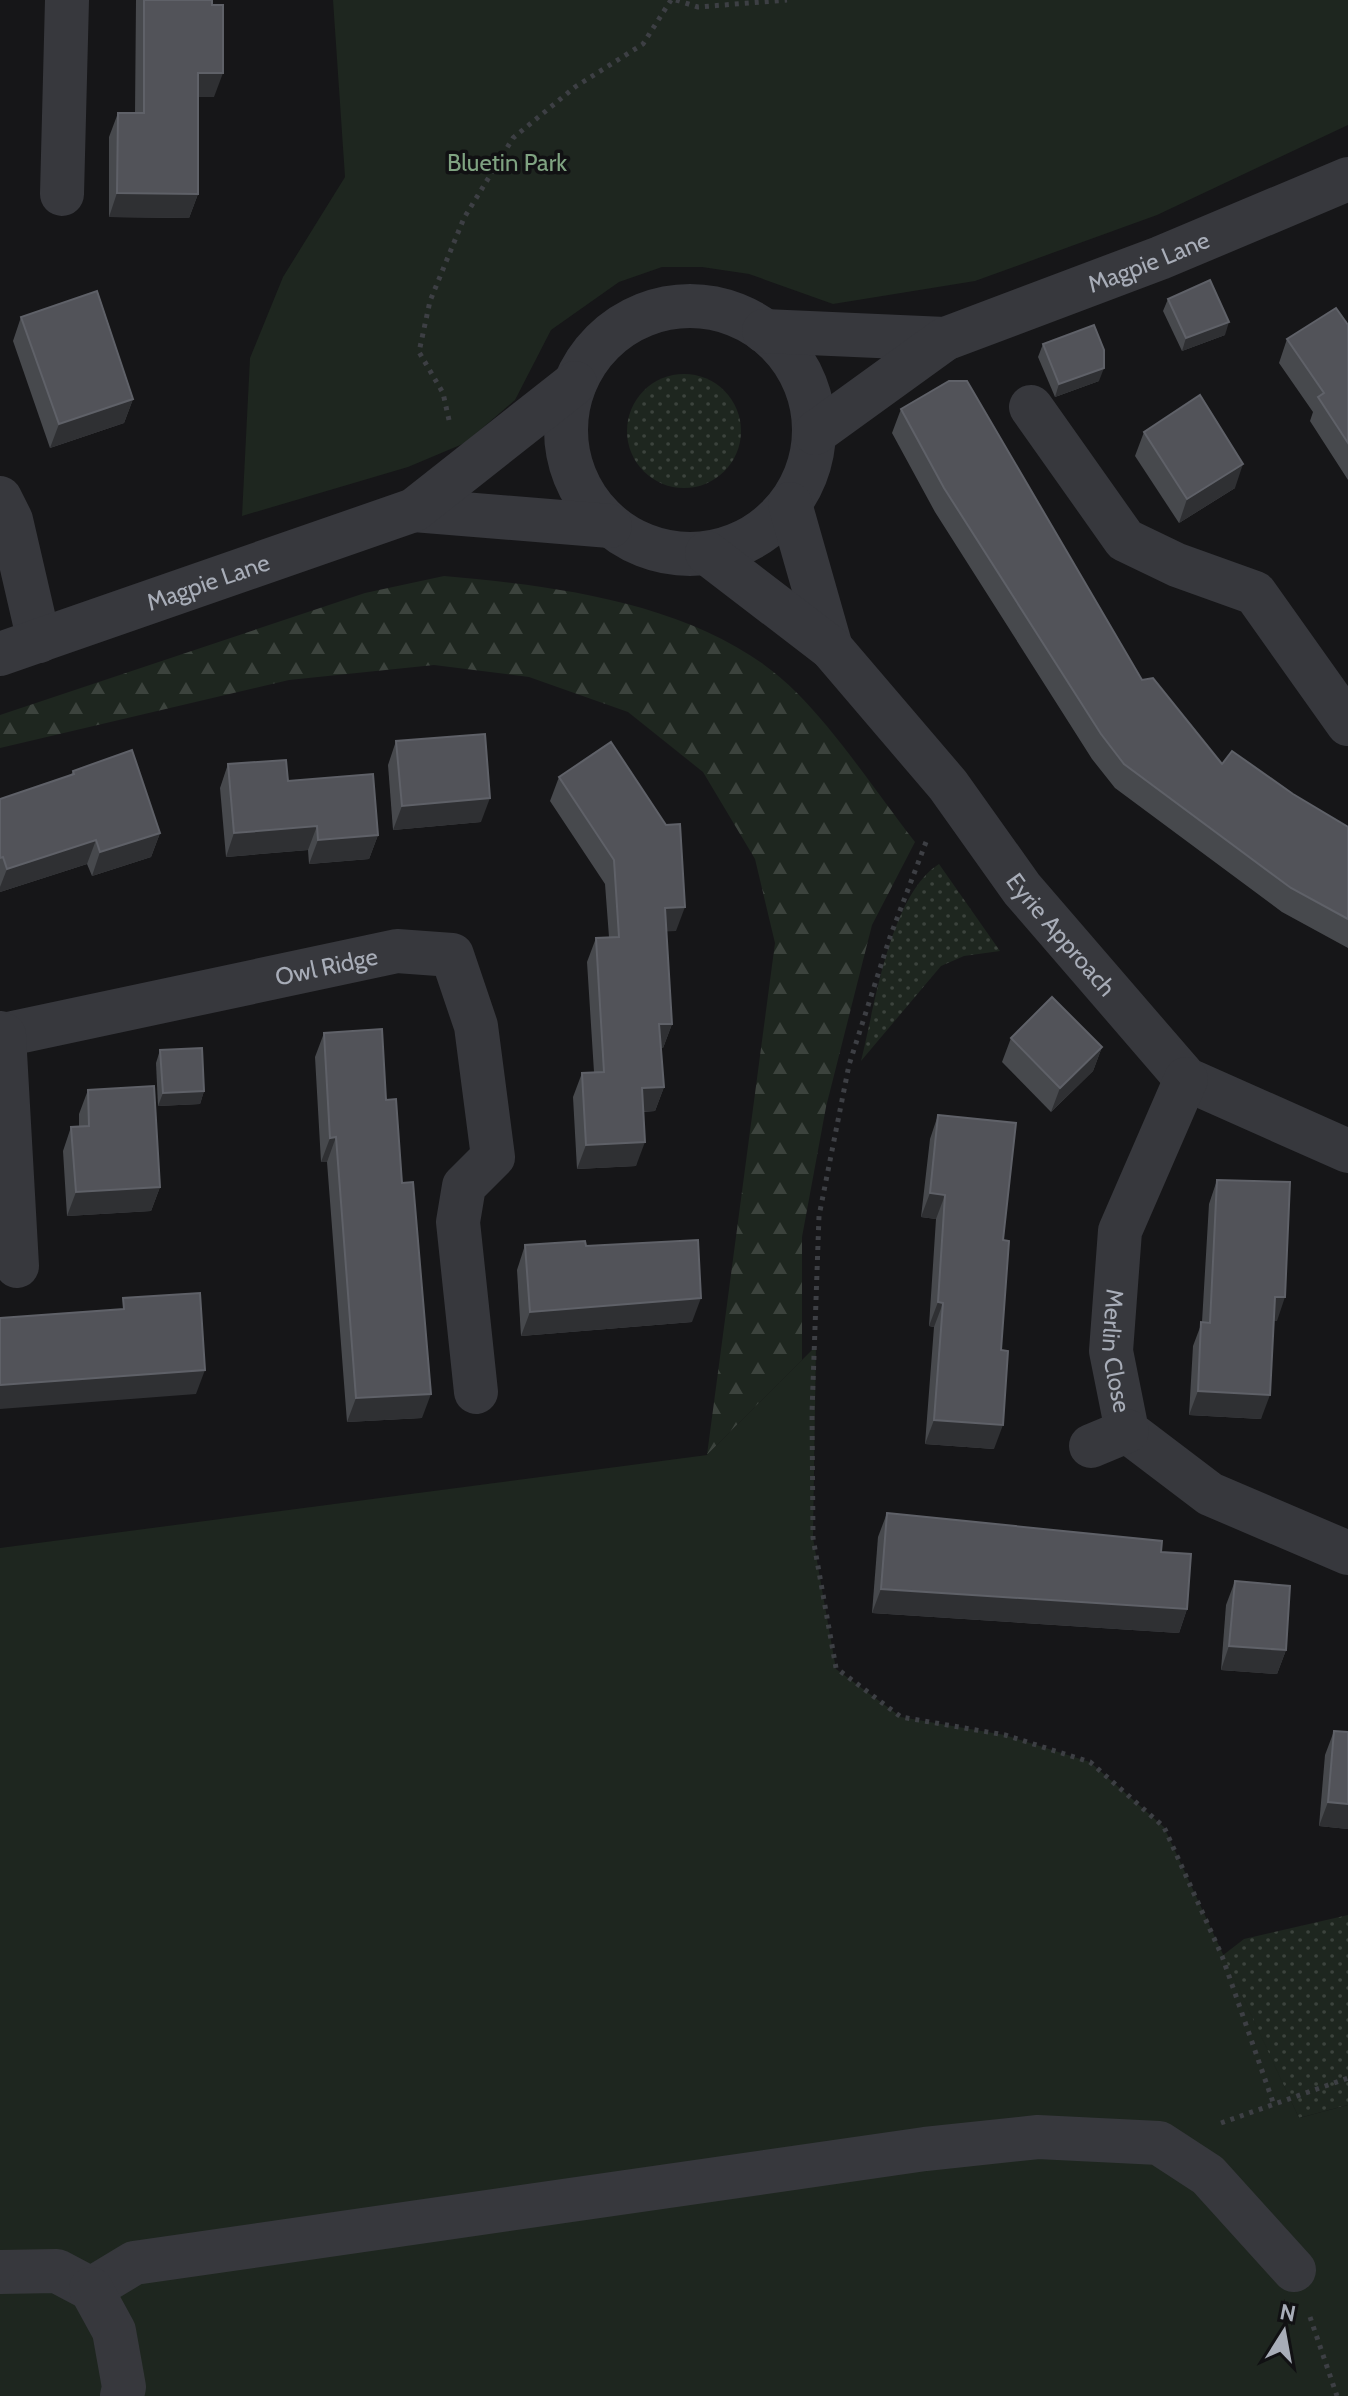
<svg xmlns="http://www.w3.org/2000/svg" width="1348" height="2396" font-family="Cabin,sans-serif">
<style>
.grass{fill:url(#grass-dots)}
.forest{fill:url(#forest-firs)}
.park{fill:#1e261f}
.lines{fill:none;stroke-linecap:round;stroke-linejoin:round}
.path{stroke:#3d3f44;stroke-width:5;stroke-dasharray:4 6;stroke-linecap:butt}
.minor{stroke:#37383d;stroke-width:44}
.wall{fill:#47494d}
.shaded-wall{fill:#2f3033}
.building{fill:#525359;stroke:#5f6168;stroke-width:2}
.labels{text-anchor:middle;dominant-baseline:central;stroke-width:7;stroke-linejoin:round;paint-order:stroke}
.park-label{font-size:24px;fill:#7fa381;stroke:#111113}
.street-label{font-size:24px;fill:#a8adb8;stroke:#111113}
</style>
<defs>
<pattern id="grass-dots" width="8" height="8" patternUnits="userSpaceOnUse" patternTransform="scale(2)"><rect width="8" height="8" fill="#1e261f"/><path d="M2 2h.1M6 6h.1" fill="none" stroke="#3c433d" stroke-width="1.8" stroke-linecap="round"/></pattern>
<pattern id="forest-firs" width="22" height="20" patternUnits="userSpaceOnUse" patternTransform="scale(2)"><rect width="22" height="20" fill="#1e261f"/><path d="M5 1l3.5 6h-7zM16 11l3.5 6h-7z" fill="#3c433d"/></pattern>
</defs>
<rect width="100%" height="100%" fill="#161618"/>
<g class="grass">
<circle cx="684" cy="431" r="57"/>
<path d="M939 864 1000 951 964 956 941 966 861 1061C875 1006 890 895 939 864Z"/>
<polygon points="1348,1915 1348,2105 1299,2118 1222,1956 1244,1939"/>
</g>
<path class="forest" d="M444 576C561 586 711 605 797 693 838 734 879 796 915 842L872 925 826 1107 802 1237V1360L707 1455 775 943 755 859 703 772 628 712 529 677 434 665 289 680 0 748V715L365 593Z"/>
<g class="park">
<polygon points="333,0 1348,0 1348,125 1157,215 975,281 833,304 749,274 702,267 662,267 619,282 551,330 515,400 465,443 408,467 242,516 250,358 283,277 345,177"/>
<polygon points="816,1346 813,1538 836,1669 901,1717 1005,1735 1090,1762 1164,1827 1299,2118 1348,2105 1348,2396 0,2396 0,1548 707,1455"/>
</g>
<g class="lines">
<g class="path">
<polyline points="676,0 698,7 787,0"/>
<polyline points="449,420 443,393 419,352 430,301 464,218 513,138 575,87 643,44 671,0"/>
<polyline points="926,842 890,937 849,1065 819,1216 812,1412 813,1538 836,1668 901,1717 1005,1735 1090,1762 1164,1827 1222,1956 1274,2105"/>
<polyline points="1221,2123 1348,2078"/>
<polyline points="1310,2317 1337,2396"/>
</g>
<g class="minor">
<polyline points="62,194 67,0"/>
<circle cx="690" cy="430" r="124"/>
<polyline points="764,331 945,339"/>
<polyline points="1031,407 1125,540 1177,565 1255,593 1348,724"/>
<path id="s1" d="M815 433 945 339 1160 258 1348 179"/>
<polyline points="0,498 11,520 39,641"/>
<polyline points="790,504 831,648"/>
<polyline points="414,510 610,526"/>
<path id="s2" d="M707 553 831 648 948 785 1022 889 1186 1079 1348 1151"/>
<path id="s3" d="M0 654 414 510 575 383"/>
<path id="s4" d="M0 1033 4 1035 397 951 452 955 476 1026 493 1157 464 1186 458 1222 476 1392"/>
<polyline points="4,1035 17,1266"/>
<path id="s5" d="M1186 1079 1120 1231 1111 1351 1127 1431 1210 1494 1348 1553"/>
<polyline points="1091,1446 1127,1431"/>
<polyline points="0,2272 57,2271 91,2289 134,2263 925,2149 1038,2137 1159,2143 1208,2175 1294,2270"/>
<polyline points="91,2289 114,2331 124,2387 122,2396"/>
</g>
</g>
<g class="wall">
<polygon points="136,0 212,0 214,97 198,97 198,194 189,218 109,217 109,137 118,113 135,113"/>
<polygon points="1168,299 1225,335 1182,351 1163,311"/>
<polygon points="21,317 133,399 124,423 50,448 13,341"/>
<polygon points="1348,325 1348,480 1310,421 1313,412 1279,363 1287,339"/>
<polygon points="1043,344 1099,381 1055,397 1038,357"/>
<polygon points="901,409 1142,680 1222,764 1293,794 1348,827 1348,948 1282,912 1115,788 1092,759 935,512 892,433"/>
<polygon points="1144,432 1235,488 1179,523 1135,456"/>
<polygon points="396,741 481,822 393,830 388,765"/>
<polygon points="228,764 288,781 378,835 369,859 309,864 308,850 226,857 220,788"/>
<polygon points="73,771 160,833 151,857 92,876 87,864 0,892 0,799 71,775"/>
<polygon points="559,777 676,931 666,931 672,1024 663,1048 661,1048 664,1087 655,1111 643,1112 636,1166 577,1169 573,1097 582,1073 594,1072 587,962 596,938 609,937 605,884 550,801"/>
<polygon points="324,1033 386,1100 402,1183 422,1418 347,1422 327,1162 321,1162 315,1057"/>
<polygon points="1011,1038 1102,1047 1093,1071 1051,1112 1002,1062"/>
<polygon points="160,1050 204,1091 200,1104 158,1106 156,1063"/>
<polygon points="88,1090 160,1187 151,1211 67,1216 63,1151 71,1127 79,1127 79,1114"/>
<polygon points="938,1115 1003,1240 994,1449 925,1444 934,1327 929,1326 936,1219 921,1217 930,1139"/>
<polygon points="1217,1180 1277,1321 1274,1321 1261,1419 1189,1415 1193,1346 1202,1322 1209,1204"/>
<polygon points="525,1245 586,1246 692,1322 521,1336 517,1270"/>
<polygon points="887,1513 1161,1552 1187,1609 1179,1633 872,1613 878,1537"/>
<polygon points="1235,1581 1286,1650 1277,1674 1221,1670 1226,1605"/>
<polygon points="1334,1731 1348,1732 1348,1829 1319,1826 1325,1755"/>
</g>
<g class="shaded-wall">
<polygon points="198,73 223,73 214,97 190,97"/>
<polygon points="117,193 198,194 189,218 109,217"/>
<polygon points="1229,322 1225,335 1182,351 1186,338"/>
<polygon points="1104,368 1099,381 1055,397 1059,384"/>
<polygon points="133,399 124,423 50,448 59,424"/>
<polygon points="1243,464 1235,488 1179,523 1187,499"/>
<polygon points="490,798 481,822 393,830 402,806"/>
<polygon points="317,826 308,850 226,857 234,833"/>
<polygon points="160,833 151,857 92,876 100,852"/>
<polygon points="378,835 369,859 309,864 318,840"/>
<polygon points="96,840 87,864 0,892 0,887 7,869"/>
<polygon points="685,907 676,931 656,932 665,908"/>
<polygon points="659,1024 672,1024 663,1048 651,1049"/>
<polygon points="1102,1047 1093,1071 1051,1112 1060,1088"/>
<polygon points="664,1087 655,1111 633,1112 642,1088"/>
<polygon points="204,1091 200,1104 158,1106 163,1093"/>
<polygon points="336,1137 327,1162 321,1162 330,1138"/>
<polygon points="645,1142 636,1166 577,1169 586,1145"/>
<polygon points="160,1187 151,1211 67,1216 76,1192"/>
<polygon points="930,1193 945,1195 936,1219 921,1217"/>
<polygon points="1275,1297 1285,1297 1277,1321 1266,1321"/>
<polygon points="701,1298 692,1322 521,1336 530,1312"/>
<polygon points="938,1302 943,1303 934,1327 929,1326"/>
<polygon points="205,1370 196,1394 0,1409 0,1385"/>
<polygon points="1198,1391 1270,1395 1261,1419 1189,1415"/>
<polygon points="431,1394 422,1418 347,1422 356,1398"/>
<polygon points="934,1420 1003,1425 994,1449 925,1444"/>
<polygon points="881,1589 1187,1609 1179,1633 872,1613"/>
<polygon points="1229,1646 1286,1650 1277,1674 1221,1670"/>
<polygon points="1328,1802 1348,1804 1348,1829 1319,1826"/>
</g>
<g class="building">
<polygon points="144,0 212,0 212,5 223,5 223,73 198,73 198,194 117,193 118,113 144,113"/>
<polygon points="1210,280 1229,322 1186,338 1168,299"/>
<polygon points="97,291 133,399 59,424 21,317"/>
<polygon points="1336,308 1348,325 1348,443 1318,397 1324,393 1287,339"/>
<polygon points="1094,325 1104,350 1104,368 1059,384 1043,344"/>
<polygon points="949,381 967,381 1142,680 1153,678 1222,764 1232,751 1293,794 1348,827 1348,919 1291,888 1124,764 1101,734 944,488 901,409"/>
<polygon points="1200,395 1243,464 1187,499 1144,432"/>
<polygon points="485,734 490,798 402,806 396,741"/>
<polygon points="611,742 666,825 680,824 685,907 665,908 672,1024 659,1024 664,1087 642,1088 645,1142 586,1145 582,1073 604,1072 596,938 619,937 614,860 559,777"/>
<polygon points="132,750 160,833 100,852 96,840 7,869 3,857 0,858 0,799 74,774 73,771"/>
<polygon points="286,760 288,781 373,774 378,835 318,840 317,826 234,833 228,764"/>
<polygon points="1052,997 1102,1047 1060,1088 1011,1038"/>
<polygon points="382,1029 386,1100 396,1099 402,1183 413,1182 431,1394 356,1398 336,1137 330,1138 324,1033"/>
<polygon points="202,1048 204,1091 163,1093 160,1050"/>
<polygon points="154,1086 160,1187 76,1192 71,1127 89,1126 88,1090"/>
<polygon points="938,1115 1016,1123 1003,1240 1009,1241 1001,1350 1008,1351 1003,1425 934,1420 943,1303 938,1302 945,1195 930,1193"/>
<polygon points="1217,1180 1290,1182 1285,1297 1275,1297 1270,1395 1198,1391 1201,1322 1210,1323"/>
<polygon points="698,1240 701,1298 530,1312 525,1245 585,1241 586,1246"/>
<polygon points="200,1293 205,1370 0,1385 0,1318 124,1309 123,1298"/>
<polygon points="887,1513 1162,1541 1161,1552 1191,1554 1187,1609 881,1589"/>
<polygon points="1235,1581 1290,1586 1286,1650 1229,1646"/>
<polygon points="1334,1731 1348,1732 1348,1804 1328,1802"/>
</g>
<g class="labels">
<g class="park-label">
<text x="507" y="162">Bluetin Park</text>
</g>
<g class="street-label">
<text stroke="none"><textPath href="#s1" startOffset="378">Magpie Lane</textPath></text>
<text stroke="none"><textPath href="#s3" startOffset="220">Magpie Lane</textPath></text>
<text stroke="none"><textPath href="#s2" startOffset="524">Eyrie Approach</textPath></text>
<text stroke="none"><textPath href="#s4" startOffset="334">Owl Ridge</textPath></text>
<text stroke="none"><textPath href="#s5" startOffset="286">Merlin Close</textPath></text>
</g>
</g>
<g transform="translate(1284 2332) rotate(11)" stroke="#111113" stroke-width="6" paint-order="stroke">
<path d="M0-6L14 30L0 20L-14 30Z" fill="#a8adb8"/>
<text y="-12" font-size="22" font-weight="bold" text-anchor="middle" fill="#a8adb8">N</text>
</g>
</svg>
